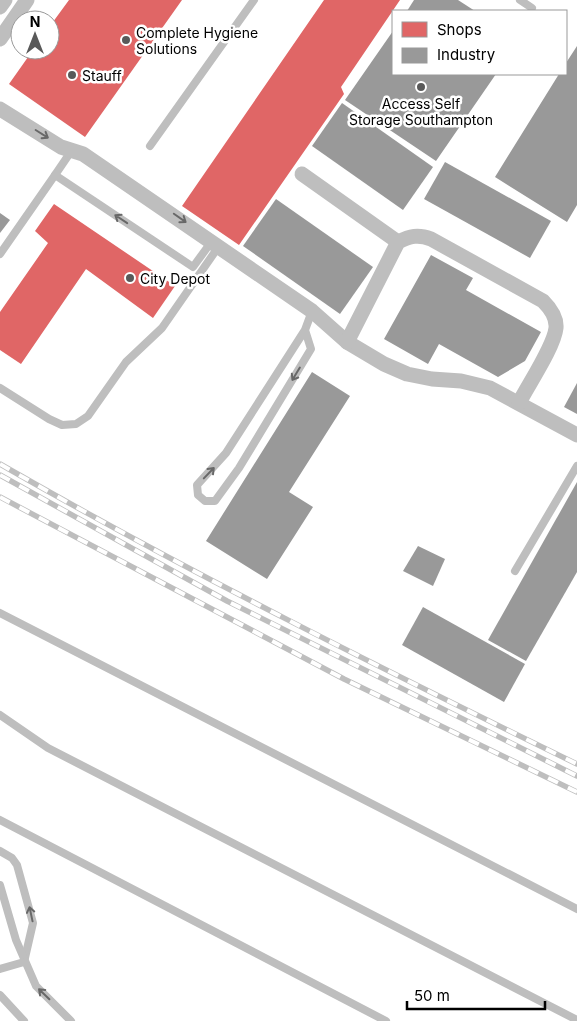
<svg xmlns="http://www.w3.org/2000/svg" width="577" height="1021" font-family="Inter,sans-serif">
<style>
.shops{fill:#e06666}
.industry{fill:#999}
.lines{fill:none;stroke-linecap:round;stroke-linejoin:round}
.lane{stroke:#bebebe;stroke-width:8}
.street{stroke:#bebebe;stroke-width:15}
.rail-casing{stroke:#bebebe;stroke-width:5.5}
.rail{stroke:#fff;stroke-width:4;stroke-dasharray:11;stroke-linecap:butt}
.oneway{stroke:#686868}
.poi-dot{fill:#595959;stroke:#fff;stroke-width:2}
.labels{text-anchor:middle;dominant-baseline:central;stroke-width:5;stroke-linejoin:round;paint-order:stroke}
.poi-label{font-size:14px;fill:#000;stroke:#fff;text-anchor:start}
</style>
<rect width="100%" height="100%" fill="#fff"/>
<g class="shops">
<polygon points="69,0 182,0 85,137 9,84 33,50 50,50 50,26"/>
<polygon points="324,0 400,0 341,87 344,94 239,245 182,206"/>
<polygon points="54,204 175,286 153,318 86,269 21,364 0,350 0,312 48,243 35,231"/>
</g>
<g class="industry">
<polygon points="414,0 458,0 475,11 407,11"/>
<polygon points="393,31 393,74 496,74 436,161 345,100"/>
<polygon points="577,46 577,205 567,222 495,177 559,74 566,74 566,63"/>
<polygon points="342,103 433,167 403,210 312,146"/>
<polygon points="445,162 551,221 530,258 424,199"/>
<polygon points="276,199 373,267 340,314 243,246"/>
<polygon points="0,213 10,220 0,233"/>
<polygon points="431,255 473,278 466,290 541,332 525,361 498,377 439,344 428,364 384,339"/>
<polygon points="312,372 350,396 289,492 313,507 267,579 206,541"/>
<polygon points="577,383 577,414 564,407"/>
<polygon points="577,482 577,572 526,661 488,640"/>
<polygon points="418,546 445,559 433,586 403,571"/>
<polygon points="423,607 525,664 504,702 402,645"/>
</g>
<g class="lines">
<g class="lane">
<polyline points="520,0 532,8"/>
<polyline points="150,146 254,0"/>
<polyline points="72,150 55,175 193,267 212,241"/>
<polyline points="0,254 55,175"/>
<polyline points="305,330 311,349 239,468 215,501 205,501 198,495 197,485 226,453 305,330 312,311"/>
<polyline points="0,388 49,419 62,425 76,424 88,416 126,362 162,328 219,246"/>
<polyline points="515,571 577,466"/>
<polyline points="0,613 577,909"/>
<polyline points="0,715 48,748 577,1020"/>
<polyline points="0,820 386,1021"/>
<polyline points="0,851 12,858 17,865 33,923 24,962"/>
<polyline points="0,885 16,940 36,986 71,1021"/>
<polyline points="0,969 24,962"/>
<polyline points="0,995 24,1021"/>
</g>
<g class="street">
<polyline points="0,7 5,0"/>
<polyline points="0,39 27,0"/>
<polyline points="0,109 61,147 83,154 312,311 347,342 384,364 407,374 432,379 461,381 490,388 577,435"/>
<polyline points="302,174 398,242"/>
<path d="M347 342 398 242C410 236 418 234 431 239L543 301C550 308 557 317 556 328 554 347 528 385 519 403"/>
</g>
<g class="rail-casing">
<g id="rail">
<path d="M0 464C188 572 382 669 577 764"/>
<polyline points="0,475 227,601 577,776"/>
<polyline points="0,497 344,679 577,792"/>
</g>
</g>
<use href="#rail" class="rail"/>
</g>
<defs><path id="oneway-shaft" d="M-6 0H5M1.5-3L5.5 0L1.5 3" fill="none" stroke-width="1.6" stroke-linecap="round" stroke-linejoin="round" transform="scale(1.25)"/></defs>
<g class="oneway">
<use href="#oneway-shaft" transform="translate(42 134) rotate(32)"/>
<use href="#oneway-shaft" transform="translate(180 218) rotate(35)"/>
<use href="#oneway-shaft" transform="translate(121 219) rotate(-146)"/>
<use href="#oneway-shaft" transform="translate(296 374) rotate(121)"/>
<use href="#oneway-shaft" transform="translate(209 473) rotate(-46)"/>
<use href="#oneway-shaft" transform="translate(31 914) rotate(-102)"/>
<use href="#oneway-shaft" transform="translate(44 994) rotate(-136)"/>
</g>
<g class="poi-dot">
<circle cx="126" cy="40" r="5"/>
<circle cx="72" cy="75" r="5"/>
<circle cx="421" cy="87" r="5"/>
<circle cx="130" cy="278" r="5"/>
</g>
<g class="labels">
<g class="poi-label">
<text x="136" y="32">Complete Hygiene<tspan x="136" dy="16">Solutions</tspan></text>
<text x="82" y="75">Stauff</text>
<text x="421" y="103" text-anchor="middle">Access Self<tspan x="421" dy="16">Storage Southampton</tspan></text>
<text x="140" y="278">City Depot</text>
</g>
</g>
<rect x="392" y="10" width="175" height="65" fill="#ffffff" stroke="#999999"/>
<rect x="402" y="22" width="25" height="15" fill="#e06666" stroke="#999999"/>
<text x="437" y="35" font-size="15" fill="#000000">Shops</text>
<rect x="402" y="48" width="25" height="15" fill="#999999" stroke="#999999"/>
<text x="437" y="60" font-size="15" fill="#000000">Industry</text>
<g transform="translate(35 35)"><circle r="24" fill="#ffffff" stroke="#999999"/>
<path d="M0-4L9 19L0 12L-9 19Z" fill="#595959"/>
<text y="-8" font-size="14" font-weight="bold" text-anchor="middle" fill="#000000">N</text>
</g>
<path d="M407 1001v8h138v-8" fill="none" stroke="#000000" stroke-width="2.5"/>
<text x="414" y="1001" font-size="15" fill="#000000" stroke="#ffffff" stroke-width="4" paint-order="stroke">50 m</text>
</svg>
